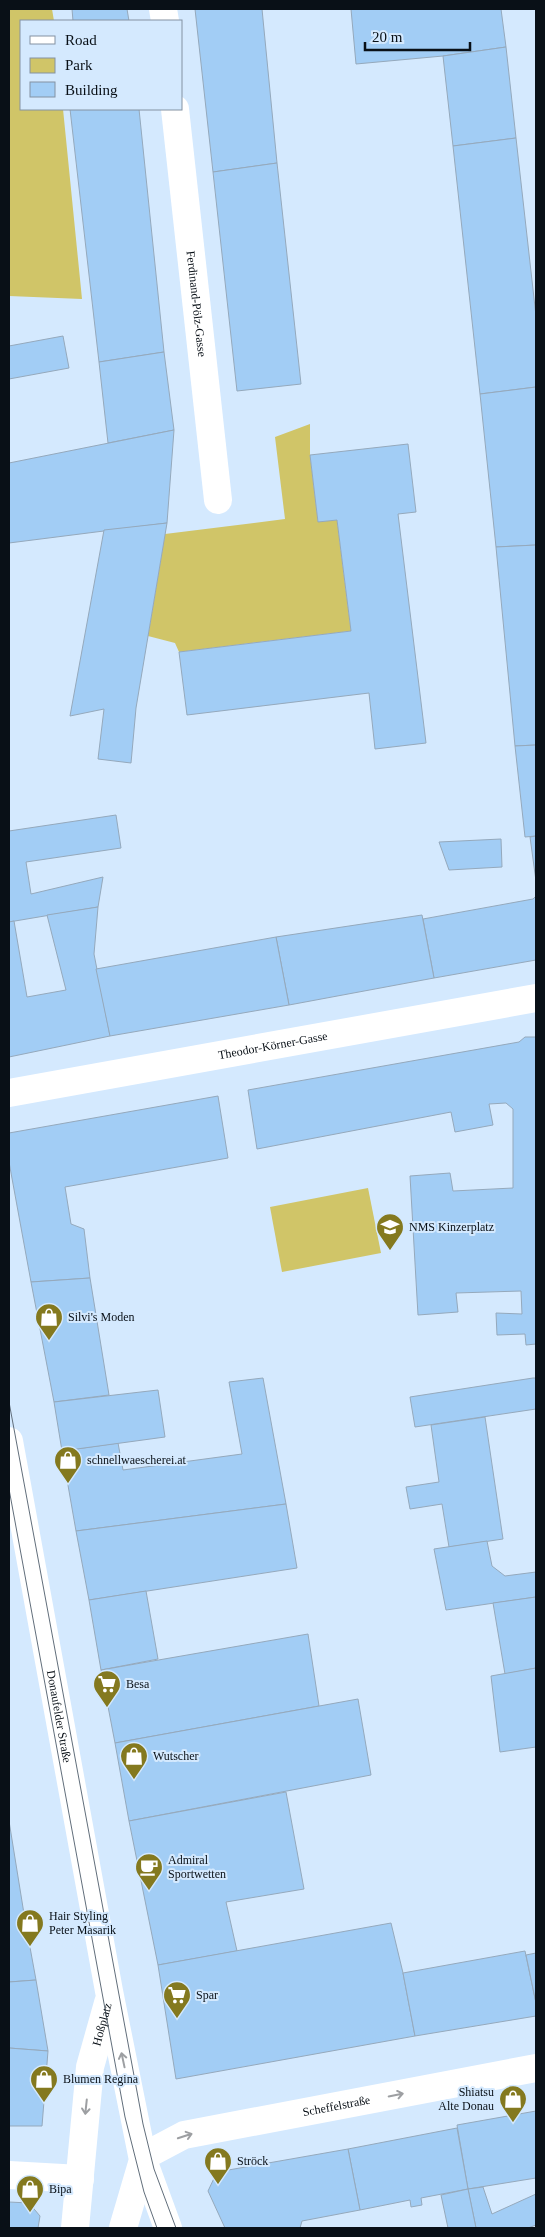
<svg xmlns="http://www.w3.org/2000/svg" width="545" height="2237" font-family="Georgia,serif">
<style>
.green{fill:#d0c568}
.building{fill:#a2cdf5;stroke:#95a9bc}
.lines{fill:none;stroke-linecap:round;stroke-linejoin:round}
.street{stroke:#fff;stroke-width:28}
.secondary{stroke:#fff;stroke-width:28}
.tram{stroke:#616e7b;stroke-width:1}
.oneway{stroke:#9d9fa2}
.labels{text-anchor:middle;dominant-baseline:central;stroke-width:4;stroke-linejoin:round;paint-order:stroke}
.street-label{font-size:12px;fill:#091017;stroke:#d4e9fe}
.poi-label{font-size:12px;fill:#091017;stroke:#d4e9fe;text-anchor:start}
</style>
<rect width="100%" height="100%" fill="#d4e9fe"/>
<g class="green">
<polygon points="9,9 52,9 54,21 21,21 21,109 63,109 82,299 9,296"/>
<polygon points="310,424 310,455 318,521 337,520 351,631 179,652 175,643 148,636 165,534 285,519 275,437"/>
<polygon points="368,1188 381,1253 282,1272 270,1207"/>
</g>
<g class="building">
<polygon points="72,9 127,9 129,21 73,21"/>
<polygon points="195,9 262,9 277,163 213,172"/>
<polygon points="351,9 501,9 506,47 443,56 356,64"/>
<polygon points="506,47 516,138 453,146 443,56"/>
<polygon points="70,109 139,109 164,352 99,362"/>
<polygon points="516,138 536,316 536,387 480,394 453,146"/>
<polygon points="277,163 301,384 237,391 213,172"/>
<polygon points="63,336 69,368 9,379 9,346"/>
<polygon points="164,352 174,430 108,443 99,362"/>
<polygon points="536,387 536,545 496,547 480,394"/>
<polygon points="174,430 167,523 9,543 9,463"/>
<polygon points="408,444 416,512 398,514 426,743 375,749 369,693 187,715 179,652 351,631 337,520 318,522 310,455"/>
<polygon points="167,523 136,708 131,763 98,759 104,709 70,716 104,530"/>
<polygon points="536,545 536,745 515,746 496,547"/>
<polygon points="536,745 536,836 525,837 515,746"/>
<polygon points="116,815 121,848 26,862 31,894 103,877 98,907 9,922 9,831"/>
<polygon points="536,836 536,881 530,837"/>
<polygon points="501,839 502,867 449,870 439,842"/>
<polygon points="536,896 536,960 434,978 423,919 533,899"/>
<polygon points="98,907 94,954 110,1036 9,1057 9,922 14,921 27,997 66,990 47,915"/>
<polygon points="422,915 434,978 289,1005 276,937"/>
<polygon points="276,937 289,1005 110,1036 96,969"/>
<polygon points="525,1037 536,1037 536,1344 526,1345 525,1334 497,1335 496,1313 522,1314 521,1291 456,1293 458,1312 418,1315 410,1176 450,1173 453,1191 513,1188 513,1109 506,1103 489,1104 493,1125 455,1132 451,1112 257,1149 248,1090 519,1042"/>
<polygon points="218,1096 228,1158 65,1187 71,1224 84,1229 90,1278 31,1282 9,1162 9,1133"/>
<polygon points="90,1278 109,1395 54,1402 31,1282"/>
<polygon points="263,1378 286,1504 76,1531 62,1451 118,1443 123,1470 242,1454 229,1382"/>
<polygon points="533,1378 536,1378 536,1409 415,1427 410,1397"/>
<polygon points="158,1390 165,1437 62,1451 54,1402"/>
<polygon points="485,1417 503,1539 449,1547 442,1504 410,1509 406,1487 439,1482 431,1425"/>
<polygon points="286,1504 297,1568 89,1600 76,1531"/>
<polygon points="487,1541 492,1566 505,1576 536,1572 536,1597 446,1610 434,1549"/>
<polygon points="146,1591 158,1659 101,1670 89,1600"/>
<polygon points="536,1597 536,1668 505,1674 493,1603"/>
<polygon points="308,1634 319,1706 115,1743 101,1670"/>
<polygon points="536,1668 536,1747 500,1752 491,1676"/>
<polygon points="358,1699 371,1775 129,1821 115,1743"/>
<polygon points="286,1792 304,1889 226,1902 237,1951 158,1965 129,1821"/>
<polygon points="9,1821 25,1920 36,1980 9,1982"/>
<polygon points="391,1923 403,1973 415,2036 176,2079 158,1965"/>
<polygon points="525,1951 536,2003 536,2016 415,2036 403,1973"/>
<polygon points="536,1953 536,2003 526,1955"/>
<polygon points="36,1980 48,2051 9,2048 9,1982"/>
<polygon points="9,2048 48,2051 42,2126 9,2126"/>
<polygon points="536,2111 536,2178 468,2189 457,2125"/>
<polygon points="457,2128 468,2189 421,2198 422,2205 411,2207 410,2200 360,2210 348,2149"/>
<polygon points="348,2149 360,2210 302,2221 300,2228 225,2228 208,2191 217,2172"/>
<polygon points="483,2187 492,2214 536,2194 536,2225 528,2228 476,2228 468,2189"/>
<polygon points="468,2189 476,2228 447,2228 448,2228 441,2195"/>
<polygon points="9,2202 29,2203 40,2216 38,2228 9,2228"/>
</g>
<g class="lines">
<g class="street">
<polyline points="163,9 165,21"/>
<path id="s1" d="M175 109 218 500"/>
<path id="s2" d="M9 1093 536 998"/>
<polyline points="9,2175 80,2179"/>
<path id="s3" d="M168 2228 143 2160 150 2153 184 2135 536 2068"/>
</g>
<g class="secondary">
<path id="s4" d="M9 1441 109 1991 143 2160 123 2228"/>
<path id="s5" d="M75 2228 90 2067 108 2003"/>
</g>
<g class="tram">
<polyline points="9,1402 143,2124 154,2169 176,2228"/>
<polyline points="9,1489 125,2117 144,2192 157,2228"/>
</g>
</g>
<defs><path id="oneway-shaft" d="M-6 0H5M1.5-3L5.5 0L1.5 3" fill="none" stroke-width="1.6" stroke-linecap="round" stroke-linejoin="round" transform="scale(1.25)"/></defs>
<g class="oneway">
<use href="#oneway-shaft" transform="translate(123 2060) rotate(-102)"/>
<use href="#oneway-shaft" transform="translate(396 2095) rotate(-11)"/>
<use href="#oneway-shaft" transform="translate(86 2107) rotate(96)"/>
<use href="#oneway-shaft" transform="translate(185 2136) rotate(-18)"/>
</g>
<defs>
<g id="school-pin" transform="scale(1.4375)"><path d="M0 17L-7.5 6A9.5 9.5 0 1 1 7.5 6Z" fill="#84791f" stroke="#d4e9fe"/><path d="M0-5L7-2L0 1L-7-2ZM-4 1L0 2.5L4 1V4Q0 6-4 4Z" fill="#fff"/></g>
<g id="shop-pin" transform="scale(1.4375)"><path d="M0 17L-7.5 6A9.5 9.5 0 1 1 7.5 6Z" fill="#84791f" stroke="#d4e9fe"/><path d="M-5-2.5h2.3a2.7 3.5 0 0 1 5.4 0H5L5.5 6h-11ZM-1.5-2.5h3a1.5 2.3 0 0 0-3 0Z" fill="#fff"/></g>
<g id="supermarket-pin" transform="scale(1.4375)"><path d="M0 17L-7.5 6A9.5 9.5 0 1 1 7.5 6Z" fill="#84791f" stroke="#d4e9fe"/><path d="M-6-5.5h2.5l.6 2H6L4.5 2H-2.5L-4.4-4H-6ZM-1.5 3.2a1.3 1.3 0 1 0 .1 0ZM3 3.2a1.3 1.3 0 1 0 .1 0Z" fill="#fff"/></g>
<g id="cafe-pin" transform="scale(1.4375)"><path d="M0 17L-7.5 6A9.5 9.5 0 1 1 7.5 6Z" fill="#84791f" stroke="#d4e9fe"/><path d="M-5.5-4.5H6V0H3Q3 3.5 0 3.5H-2.5Q-5.5 3.5-5.5 0ZM3-3.2v2h1.7v-2ZM-6 4.5H4V6H-6Z" fill="#fff"/></g>
</defs>
<g fill-rule="evenodd">
<use href="#school-pin" x="390" y="1227"/>
<use href="#shop-pin" x="49" y="1317"/>
<use href="#shop-pin" x="68" y="1460"/>
<use href="#supermarket-pin" x="107" y="1684"/>
<use href="#shop-pin" x="134" y="1756"/>
<use href="#cafe-pin" x="149" y="1867"/>
<use href="#shop-pin" x="30" y="1923"/>
<use href="#supermarket-pin" x="177" y="1995"/>
<use href="#shop-pin" x="44" y="2079"/>
<use href="#shop-pin" x="513" y="2099"/>
<use href="#shop-pin" x="218" y="2161"/>
<use href="#shop-pin" x="30" y="2189"/>
</g>
<g class="labels">
<g class="street-label">
<text stroke="none"><textPath href="#s1" startOffset="196">Ferdinand-Pölz-Gasse</textPath></text>
<text stroke="none"><textPath href="#s2" startOffset="268">Theodor-Körner-Gasse</textPath></text>
<text stroke="none"><textPath href="#s4" startOffset="280">Donaufelder Straße</textPath></text>
<text stroke="none"><textPath href="#s5" startOffset="206">Hoßplatz</textPath></text>
<text stroke="none"><textPath href="#s3" startOffset="276">Scheffelstraße</textPath></text>
</g>
<g class="poi-label">
<text x="409" y="1227">NMS Kinzerplatz</text>
<text x="68" y="1317">Silvi's Moden</text>
<text x="87" y="1460">schnellwaescherei.at</text>
<text x="126" y="1684">Besa</text>
<text x="153" y="1756">Wutscher</text>
<text x="168" y="1860">Admiral<tspan x="168" dy="14">Sportwetten</tspan></text>
<text x="49" y="1916">Hair Styling<tspan x="49" dy="14">Peter Masarik</tspan></text>
<text x="196" y="1995">Spar</text>
<text x="63" y="2079">Blumen Regina</text>
<text x="494" y="2092" text-anchor="end">Shiatsu<tspan x="494" dy="14">Alte Donau</tspan></text>
<text x="237" y="2161">Ströck</text>
<text x="49" y="2189">Bipa</text>
</g>
</g>
<rect width="545" height="2237" fill="none" stroke="#091017" stroke-width="20"/>
<rect x="20" y="20" width="162" height="90" fill="#d4e9fe" stroke="#8392a2"/>
<rect x="30" y="36" width="25" height="8" fill="#ffffff" stroke="#8392a2"/>
<text x="65" y="45" font-size="15" fill="#091017">Road</text>
<rect x="30" y="58" width="25" height="15" fill="#d0c568" stroke="#8392a2"/>
<text x="65" y="70" font-size="15" fill="#091017">Park</text>
<rect x="30" y="82" width="25" height="15" fill="#a2cdf5" stroke="#8392a2"/>
<text x="65" y="95" font-size="15" fill="#091017">Building</text>
<path d="M365 42v8h105v-8" fill="none" stroke="#091017" stroke-width="2.5"/>
<text x="372" y="42" font-size="15" fill="#091017" stroke="#d4e9fe" stroke-width="4" paint-order="stroke">20 m</text>
</svg>
